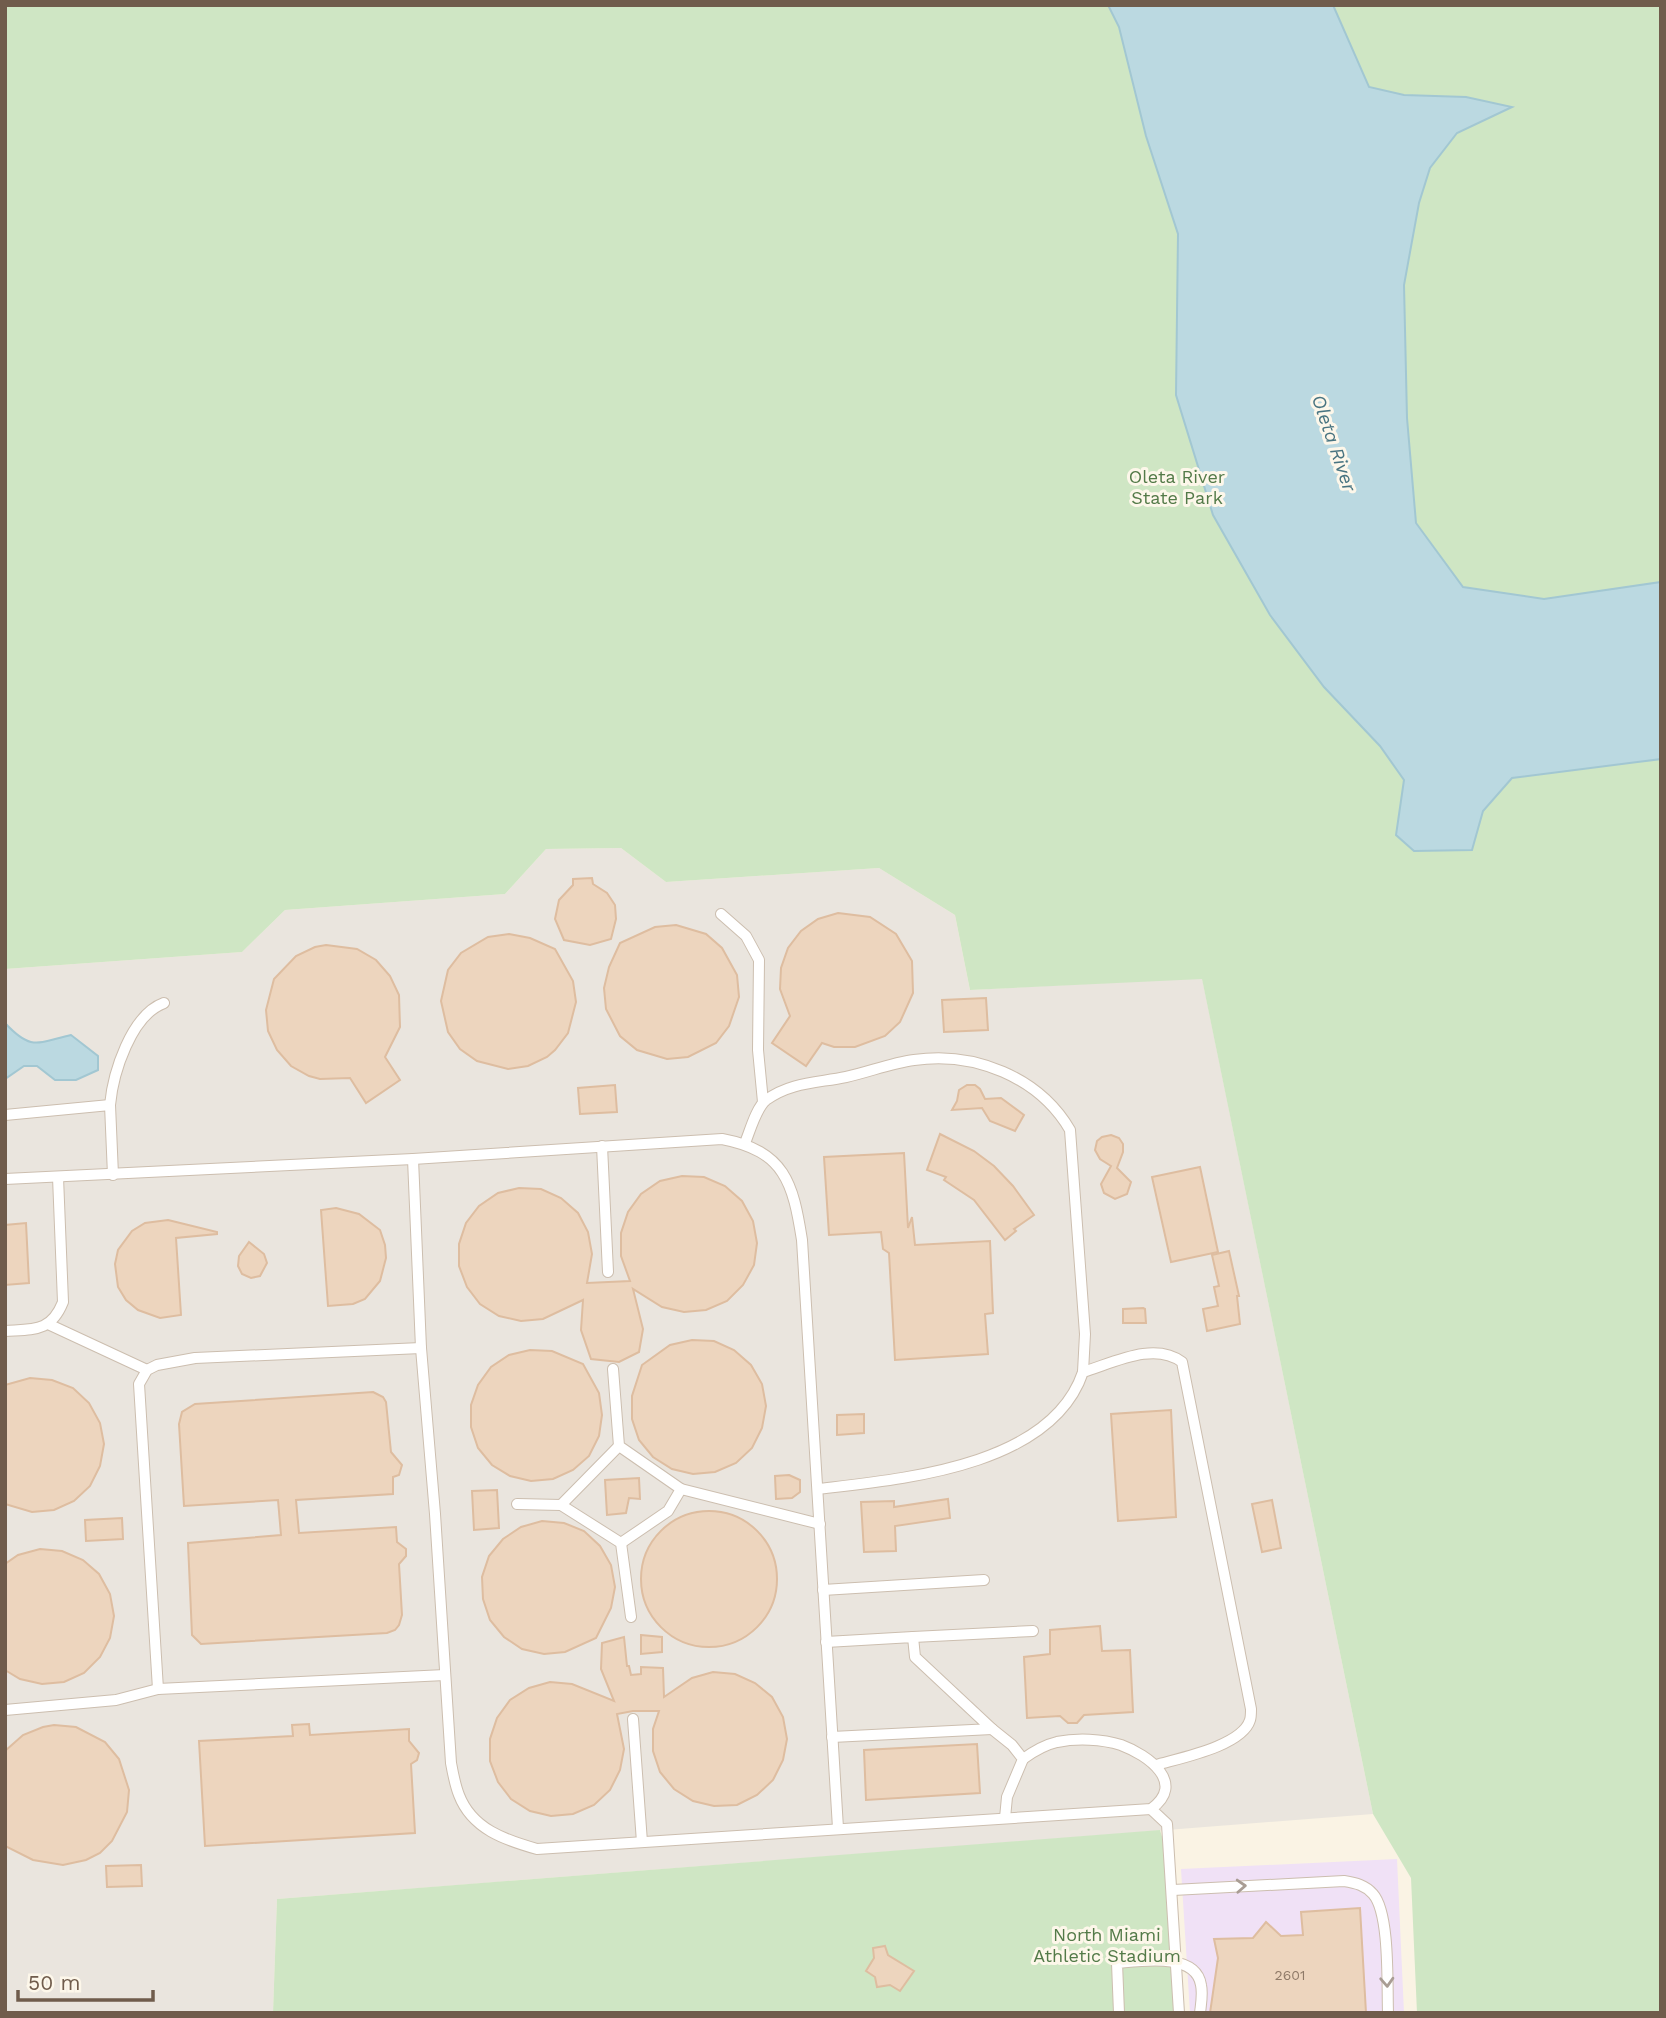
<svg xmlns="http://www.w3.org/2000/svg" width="1666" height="2018" font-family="'Work Sans',sans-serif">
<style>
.industrial{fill:#eae5de}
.education{fill:#f0e1f6}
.green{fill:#cfe6c4}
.water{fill:#bbd9e1;stroke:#a2c7d2;stroke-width:2}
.building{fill:#edd5be;stroke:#debda0;stroke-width:2}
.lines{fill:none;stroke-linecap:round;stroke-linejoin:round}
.lane-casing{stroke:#ccbeaf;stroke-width:12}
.lane{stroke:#fff;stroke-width:10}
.oneway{stroke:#a99d94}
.labels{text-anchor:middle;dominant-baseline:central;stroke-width:6;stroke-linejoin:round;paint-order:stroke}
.number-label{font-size:14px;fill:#8f7a68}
.park-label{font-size:18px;fill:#537a48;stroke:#fdf7ea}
.water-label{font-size:19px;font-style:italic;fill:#487481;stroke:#fdf7ea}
</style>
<rect width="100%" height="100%" fill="#faf3e4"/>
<polygon class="industrial" points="621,848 666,882 879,868 955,915 970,990 1202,978 1373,1814 277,1899 273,2013 5,2013 5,969 242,952 285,910 505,894 546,849"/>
<polygon class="education" points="1397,1859 1404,2013 1190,2013 1181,1869"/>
<g class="green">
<polygon points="5,5 1661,5 1661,2013 1417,2013 1411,1878 1373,1814 1202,979 970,990 955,915 879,868 666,882 621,848 546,849 505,894 285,910 242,952 5,969"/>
<polygon points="1160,1830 1172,1871 1180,2013 273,2013 277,1899"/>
</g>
<g class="water">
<polygon points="1108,5 1333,5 1369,87 1404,95 1466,97 1512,107 1457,133 1430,168 1419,203 1404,285 1407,418 1416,523 1463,587 1544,599 1661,582 1661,759 1512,778 1483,811 1472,850 1414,851 1396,835 1404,780 1380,746 1324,687 1270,615 1213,515 1176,395 1178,234 1146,136 1119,27"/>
<path d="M5 1023C31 1051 37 1043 71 1035L98 1056V1070L76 1080H55L37 1066H24L5 1079Z"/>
</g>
<g class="building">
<polygon points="592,878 593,884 607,893 615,905 616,919 611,939 590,945 564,940 555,919 559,900 573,885 573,879"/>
<polygon points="838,913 870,917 896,934 912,961 913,993 900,1022 885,1036 855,1047 834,1047 822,1043 806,1066 772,1043 790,1016 780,989 781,968 788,948 801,931 818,919"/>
<polygon points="676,925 706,934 722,948 737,975 739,997 729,1026 716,1043 688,1057 667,1059 637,1050 620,1036 606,1009 604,988 609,967 620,943 655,927"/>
<polygon points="509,934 530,938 555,949 573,981 576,1002 568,1033 555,1050 547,1057 528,1066 508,1069 477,1061 460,1049 448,1032 441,1001 448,970 461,953 488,937"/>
<polygon points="326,945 357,949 376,960 390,976 399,995 400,1027 385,1057 400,1080 366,1103 350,1078 320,1079 309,1076 291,1066 277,1050 268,1031 266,1010 274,979 296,956 315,947"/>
<polygon points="986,998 988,1030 944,1032 942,1000"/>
<polygon points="615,1085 617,1112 580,1114 578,1088"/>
<polygon points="967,1085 975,1085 980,1089 985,1099 1001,1098 1024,1115 1015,1131 990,1121 982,1108 952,1110 957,1101 959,1090"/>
<polygon points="940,1134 974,1151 994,1166 1013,1186 1034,1215 1014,1229 1016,1231 1005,1240 974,1200 944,1180 946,1177 927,1170"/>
<polygon points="1111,1135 1119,1138 1123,1144 1123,1152 1117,1168 1131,1182 1127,1194 1115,1199 1104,1193 1101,1184 1111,1166 1100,1159 1095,1150 1097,1141 1102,1137"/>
<polygon points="904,1153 908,1228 912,1217 915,1245 990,1241 993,1313 985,1314 988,1354 895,1360 889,1253 883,1249 881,1232 829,1235 824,1157"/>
<polygon points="1200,1167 1218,1252 1171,1262 1152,1177"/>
<polygon points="682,1176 704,1177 725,1186 742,1201 753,1221 757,1243 754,1265 743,1285 727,1301 706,1310 684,1312 662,1307 633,1289 643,1329 639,1352 619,1362 591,1359 581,1330 583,1300 543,1319 521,1321 499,1316 480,1304 467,1287 459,1266 459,1244 466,1223 479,1206 498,1193 519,1188 541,1189 561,1198 578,1213 588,1232 592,1254 587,1283 630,1281 621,1256 621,1233 628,1212 641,1194 660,1181"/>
<polygon points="336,1208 359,1214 380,1230 385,1245 386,1258 380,1281 365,1299 353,1304 328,1306 321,1210"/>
<polygon points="168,1220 217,1232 217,1234 176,1238 181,1315 160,1318 138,1310 126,1300 118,1287 115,1264 118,1250 132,1231 145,1223"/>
<polygon points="26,1223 29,1283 5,1285 5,1225"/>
<polygon points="249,1242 264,1254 267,1263 260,1276 251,1278 242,1274 238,1266 239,1256"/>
<polygon points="1229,1251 1239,1296 1237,1296 1240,1324 1207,1331 1203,1309 1218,1306 1214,1287 1219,1286 1212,1255"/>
<polygon points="1143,1308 1145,1309 1146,1323 1123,1323 1123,1309"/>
<polygon points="692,1340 714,1341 734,1350 751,1365 762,1384 766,1406 762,1428 752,1448 736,1463 715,1472 693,1474 672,1469 653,1457 639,1440 632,1419 632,1396 642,1365 670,1345"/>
<polygon points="530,1350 552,1351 583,1364 599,1393 602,1415 599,1436 589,1456 573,1470 553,1479 531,1481 510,1476 492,1465 478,1448 471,1427 471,1405 478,1385 491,1367 509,1355"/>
<polygon points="30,1378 52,1380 73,1388 89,1403 100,1423 104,1444 100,1466 90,1486 74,1501 54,1510 32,1512 5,1504 5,1385"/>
<polygon points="373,1392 383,1397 386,1402 391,1452 402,1465 399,1475 393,1477 393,1494 296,1500 299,1533 396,1527 397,1542 406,1549 406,1556 399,1564 402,1615 399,1625 395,1630 387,1633 201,1644 192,1635 188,1543 281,1535 278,1500 184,1506 179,1424 182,1412 195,1404"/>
<polygon points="1171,1410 1176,1517 1118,1521 1111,1414"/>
<polygon points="864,1414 864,1433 837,1435 837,1415"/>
<polygon points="789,1475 800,1480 800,1492 792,1498 776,1499 775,1476"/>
<polygon points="639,1478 640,1499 629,1498 626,1513 607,1515 605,1480"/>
<polygon points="497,1490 499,1528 474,1530 472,1491"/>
<polygon points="948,1499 950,1518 895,1526 896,1551 864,1552 861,1502 894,1501 894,1507"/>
<polygon points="1272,1500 1281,1548 1262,1552 1252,1504"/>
<circle cx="709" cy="1579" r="68"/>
<polygon points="122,1518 123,1539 86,1541 85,1520"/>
<polygon points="542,1521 564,1523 584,1531 600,1546 611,1565 615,1587 611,1608 596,1638 565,1652 544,1654 522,1649 504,1637 490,1620 483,1599 482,1577 489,1556 503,1539 521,1527"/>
<polygon points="40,1549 62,1551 83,1560 99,1574 110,1594 114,1616 110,1638 100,1657 84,1673 64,1682 42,1684 20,1679 5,1670 5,1564 18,1555"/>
<polygon points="1100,1626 1102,1651 1130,1650 1133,1712 1084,1715 1077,1723 1068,1723 1060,1716 1027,1718 1024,1657 1050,1654 1050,1630"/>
<polygon points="641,1635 662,1637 662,1652 641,1654"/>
<polygon points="624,1637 627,1666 629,1666 631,1675 641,1674 641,1667 663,1668 664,1697 692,1678 713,1672 735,1674 755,1683 772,1697 783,1717 787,1739 783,1760 773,1780 757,1795 737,1805 714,1806 693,1801 674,1789 660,1772 653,1751 653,1729 659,1711 633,1711 617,1714 624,1749 620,1770 610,1790 594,1805 573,1814 551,1816 530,1811 511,1799 498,1782 490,1761 490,1739 497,1718 510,1700 529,1688 550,1682 572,1684 614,1701 601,1669 602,1643"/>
<polygon points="309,1724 310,1735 409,1729 409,1741 419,1753 417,1760 411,1764 415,1833 205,1846 199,1741 293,1736 292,1725"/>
<polygon points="54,1725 76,1727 105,1742 119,1759 129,1790 127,1812 112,1841 100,1853 86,1860 63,1865 33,1860 5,1846 5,1751 23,1735 43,1727"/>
<polygon points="977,1744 980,1793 866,1800 864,1750"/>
<polygon points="141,1865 142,1886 107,1887 106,1866"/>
<polygon points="1360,1908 1366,2013 1210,2013 1218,1958 1214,1939 1253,1938 1266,1922 1281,1936 1303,1935 1301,1912"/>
<polygon points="885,1946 888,1955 914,1971 900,1991 890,1985 877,1987 875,1977 866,1971 874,1958 873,1948"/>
</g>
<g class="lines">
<g class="lane-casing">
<g id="lane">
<polyline points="721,914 746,936 759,960 758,1050 763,1102"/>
<path d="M110 1105C113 1073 131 1015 164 1003"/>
<polyline points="5,1115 110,1105 113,1175"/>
<path d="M745 1143C750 1131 756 1108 766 1100 791 1082 817 1083 846 1077 869 1072 891 1063 914 1060 974 1051 1039 1077 1070 1130L1085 1334 1083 1372"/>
<polyline points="602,1146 608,1272"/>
<path d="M413 1159 421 1348 435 1514 451 1763C453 1774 455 1785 459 1795 472 1829 505 1840 537 1849L1151 1809C1187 1783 1148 1755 1121 1745 1102 1739 1077 1738 1057 1742 1044 1745 1034 1751 1023 1759"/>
<path d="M5 1179 413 1159 722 1139C785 1151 793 1183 802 1240L838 1828"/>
<polyline points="48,1324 147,1370"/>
<path d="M5 1331C34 1329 51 1332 63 1302L58 1177"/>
<polyline points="613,1369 619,1446 681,1489 820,1524"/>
<path d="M818 1489C902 1479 1051 1467 1083 1372 1113 1363 1154 1341 1182 1362L1251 1709C1251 1713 1251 1717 1250 1720 1242 1746 1180 1758 1156 1765"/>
<polyline points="517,1504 561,1505 621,1543 631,1617"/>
<polyline points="561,1505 619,1446"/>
<polyline points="621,1543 668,1511 681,1489"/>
<polyline points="823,1590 984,1580"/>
<polyline points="913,1637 1033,1631"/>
<polyline points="826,1642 913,1637 915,1657 992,1729 832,1737"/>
<polyline points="158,1689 139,1384 147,1370 157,1365 195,1358 421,1348"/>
<polyline points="5,1710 116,1700 158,1689 445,1675"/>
<polyline points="633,1719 642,1842"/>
<polyline points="992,1729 1012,1745 1023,1759 1007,1797 1005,1818"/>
<polyline points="1151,1809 1167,1824 1179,2013"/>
<path d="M1173 1890 1344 1881C1356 1883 1365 1885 1373 1894 1390 1913 1387 1985 1388 2013"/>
<path d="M1119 2013 1117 1963C1141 1961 1196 1952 1201 1985 1203 1994 1201 2004 1200 2013"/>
</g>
</g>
<use href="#lane" class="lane"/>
</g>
<defs><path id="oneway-chevron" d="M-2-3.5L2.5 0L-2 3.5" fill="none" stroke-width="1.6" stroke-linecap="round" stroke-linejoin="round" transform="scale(1.75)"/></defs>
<g class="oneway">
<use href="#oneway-chevron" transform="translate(1241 1886) rotate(-3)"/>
<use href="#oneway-chevron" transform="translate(1387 1982) rotate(87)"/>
</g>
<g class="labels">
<g class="number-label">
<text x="1290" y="1975">2601</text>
</g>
<g class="park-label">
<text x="1177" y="476">Oleta River<tspan x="1177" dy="21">State Park</tspan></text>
<text x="1107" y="1934">North Miami<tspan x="1107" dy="21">Athletic Stadium</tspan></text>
</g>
<g class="water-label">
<text transform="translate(1334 443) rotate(71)">Oleta River</text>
</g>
</g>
<rect width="1666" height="2018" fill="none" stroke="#705c4c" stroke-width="14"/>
<path d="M18 1990v10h135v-10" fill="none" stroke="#705c4c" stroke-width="3.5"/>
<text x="28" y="1990" font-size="21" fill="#705c4c" stroke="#fdf7ea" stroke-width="5" paint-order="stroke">50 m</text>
</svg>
